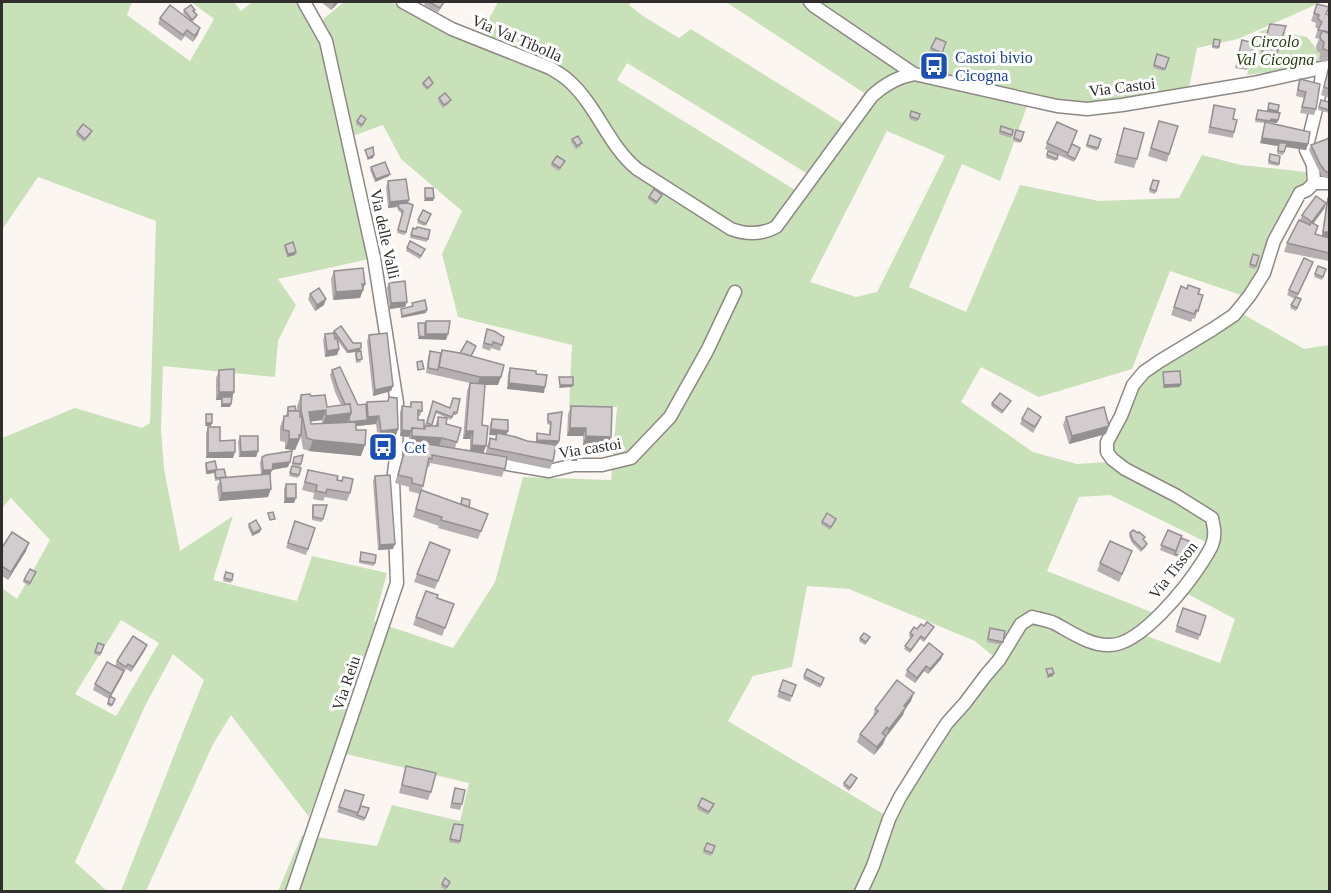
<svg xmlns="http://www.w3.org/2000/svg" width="1331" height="893" font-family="Georgia,serif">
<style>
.green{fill:#c9e1b9;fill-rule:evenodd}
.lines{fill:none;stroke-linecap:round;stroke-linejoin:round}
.minor-casing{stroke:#8d8884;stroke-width:15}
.minor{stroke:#fff;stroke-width:12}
.wall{fill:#b5afb2;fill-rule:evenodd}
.shaded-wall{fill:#948f91}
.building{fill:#d3cccf;stroke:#948f91;stroke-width:1.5}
.labels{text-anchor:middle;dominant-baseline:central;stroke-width:6;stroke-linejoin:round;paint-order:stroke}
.street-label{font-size:16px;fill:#312f2d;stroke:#fff}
.park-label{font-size:16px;font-style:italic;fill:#1f3806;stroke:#fff}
.transit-label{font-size:16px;fill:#164399;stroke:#fff;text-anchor:start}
</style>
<rect width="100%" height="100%" fill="#fcf6f2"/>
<g class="green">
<path d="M2 2H132L127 15 190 61 214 19 191 2H234L241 11 252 2H304L315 26 344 2H389L480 35 498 2H631L629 5 643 16 679 38 691 29 842 123 851 114 864 93 726 2H1322L1238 39 1197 48 1189 88 1101 103 1055 101 1031 95 1000 181 962 164 909 287 966 312 1020 185 1099 201 1179 198 1202 155 1241 165 1306 172 1307 190 1264 261 1244 296 1170 271 1132 369 1039 397 981 367 961 402 1033 452 1077 464 1106 462 1117 418 1143 368 1241 313 1304 349 1329 345V891H278L302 835 377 846 392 805 460 821 469 783 333 751 309 817 231 715 213 744 146 891H121L183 732 204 680 173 654 145 706 75 862 107 891H2V588L17 599 50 540 11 498 2 508V438L75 408 142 428 150 423 156 221 38 177 2 230ZM627 63 808 174 795 190 617 80ZM383 125 401 159 462 211 442 254 458 317 572 345 569 407H617L611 480 523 477 495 582 453 648 374 621 387 573 312 556 297 601 213 580 233 516 180 551 164 469 161 428 163 366 275 377 278 341 296 305 278 279 374 258 347 138ZM887 131 945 156 877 292 856 297 810 282ZM1110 495 1208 543 1178 589 1235 619 1220 663 1144 635 1154 613 1047 571 1079 497ZM807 586 849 589 975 641 994 657 885 815 728 721 753 676 792 667ZM121 620 159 643 116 716 75 694Z"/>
<polygon points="1268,29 1307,37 1320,53 1318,64 1247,75 1253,50 1260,31"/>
</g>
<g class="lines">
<g class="minor-casing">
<g id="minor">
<path d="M403 2 452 29 550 68C557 72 564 76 569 81 597 106 608 145 637 169L731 229C747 235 761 235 776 227L872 96C885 84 897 77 914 74L1057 106 1087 109 1122 105 1253 83 1330 66"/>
<polyline points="810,2 814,6 914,74"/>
<polyline points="1314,183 1313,165 1306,150 1318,101 1323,68"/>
<polyline points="1314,183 1330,183"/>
<polyline points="490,461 549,471 574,465 602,465 631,458 670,417 707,351 735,292"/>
<polyline points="292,892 397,583 393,481 396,458 397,403 374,258 326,41 304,2"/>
<path d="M861 892 873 866 889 819 900 797 930 749 947 723 965 703 986 675 999 660 1021 624 1032 617C1039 619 1047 620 1054 623 1071 632 1090 646 1110 645 1141 645 1187 586 1203 561 1206 556 1210 550 1212 545 1216 535 1214 528 1212 518L1177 496 1125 469 1112 459 1107 452V442L1121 416 1133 385 1144 372 1160 361 1213 329 1234 315 1250 295 1264 273 1274 241 1300 193 1307 190 1314 183"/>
</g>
</g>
<use href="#minor" class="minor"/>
</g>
<g class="wall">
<polygon points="321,2 339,2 331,10"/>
<polygon points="425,2 444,2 438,13 424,5"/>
<polygon points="1317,4 1326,14 1329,15 1329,58 1328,57 1326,62 1319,60 1320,53 1317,51 1316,46 1319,39 1315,38 1318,29 1315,27 1316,23 1311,21"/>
<polygon points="184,10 195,10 194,12 197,15 196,18 192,22 198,34 193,42 185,36 181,41 158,24 160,18 189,19 183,13"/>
<polygon points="1270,24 1286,26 1273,64 1259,61"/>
<polygon points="936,38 946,42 941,55 930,51"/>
<polygon points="1214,39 1219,47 1218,49 1212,48"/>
<polygon points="1242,40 1249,65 1247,70 1235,68"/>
<polygon points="1157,54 1169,58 1164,71 1153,68"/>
<polygon points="1328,70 1329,71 1329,98 1321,95"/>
<polygon points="1300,79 1316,109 1314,115 1300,113 1304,98 1296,96 1298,84"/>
<polygon points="423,83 432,85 427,90 422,85"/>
<polygon points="439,98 450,103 443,108 438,101"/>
<polygon points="1321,100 1329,102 1329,113 1318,110"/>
<polygon points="1269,103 1278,111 1277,113 1278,120 1277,123 1270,122 1269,123 1308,144 1306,150 1286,147 1283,155 1277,154 1278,146 1260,143 1265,123 1255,122 1257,113 1258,110 1267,111"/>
<polygon points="1214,105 1234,132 1233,138 1208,133"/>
<polygon points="911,111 920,114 917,122 909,119"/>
<polygon points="366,119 361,128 356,124 357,121"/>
<polygon points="1159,121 1169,154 1167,162 1148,156"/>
<polygon points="1001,126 1013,130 1011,138 999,134"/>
<polygon points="1124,128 1137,159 1134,168 1114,163"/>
<polygon points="1016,130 1024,132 1020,143 1013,141"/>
<polygon points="77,132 91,134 84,142 76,135"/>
<polygon points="1090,135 1101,139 1097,151 1086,147"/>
<polygon points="1329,137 1329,179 1323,177 1318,169 1309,150 1311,145 1327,139"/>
<polygon points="572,139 581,146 576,149 571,142"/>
<polygon points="1047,143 1072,144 1080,148 1074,162 1045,149"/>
<polygon points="1048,151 1058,155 1056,161 1046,158"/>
<polygon points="1270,154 1280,156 1278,166 1268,164"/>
<polygon points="565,161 559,171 551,166 552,163"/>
<polygon points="371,167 390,174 389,176 375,182 370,170"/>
<polygon points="1153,180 1159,181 1155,194 1149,192"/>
<polygon points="388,181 408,203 413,205 405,235 397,233 402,214 398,210 397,207 388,208 386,187"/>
<polygon points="662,195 656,205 648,199 649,197"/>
<polygon points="1328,198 1329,198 1329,261 1284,252 1287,243 1300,220 1302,215 1326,203 1324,209 1313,223 1315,234 1322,236 1326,203"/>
<polygon points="423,210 431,214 425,226 417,223"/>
<polygon points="413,228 430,230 427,242 410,238"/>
<polygon points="410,241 425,249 420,259 406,251"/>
<polygon points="285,245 295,255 287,257 284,247"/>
<polygon points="1253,254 1259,256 1255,269 1249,267"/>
<polygon points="1318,266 1326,269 1322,280 1314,277"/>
<polygon points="1311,268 1297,297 1300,302 1296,311 1290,308 1295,299 1287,295 1289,290"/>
<polygon points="334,271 365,284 360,298 333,300 331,279"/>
<polygon points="389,283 407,302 405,307 389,309 387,288"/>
<polygon points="1181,286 1203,295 1195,319 1193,318 1191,322 1171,315"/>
<polygon points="310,294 324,305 315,311 308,299"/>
<polygon points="487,329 504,337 500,351 491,348 490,351 482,348"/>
<polygon points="334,331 361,348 360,351 361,362 356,363 355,354 356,352 347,353 337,340 339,349 337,355 325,357 323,340 325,334 333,333"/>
<polygon points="369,335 393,386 391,391 373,396 367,341"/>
<path d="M442 350 460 353 474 351 471 356 498 385H485L482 425 484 453H486L487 446 490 438 495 439 496 435H489L490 424 492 419 508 431 506 435 527 441 536 442 537 433 549 434 550 425 547 424 548 414 558 444 543 443 553 461 550 469 507 460 502 477 430 463 429 467H427L422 490 488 514 478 539 438 528 439 526 413 517 420 494 409 491V487L395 483 404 450 407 442H409V437L400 436V412L402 406 409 407 411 402 422 411 420 416H418V420L424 428 433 401 457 413 456 415H453L451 420 447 418 446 424 461 428 455 448 470 450V439H463L467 391 470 383 426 373 428 357 430 351 441 353ZM436 413 447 418 438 417 435 426H431Z"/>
<polygon points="510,368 536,374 544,393 507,389 508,374"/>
<polygon points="219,370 234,392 232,397 230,407 221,407 221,400 216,400 216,378"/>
<path d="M332 370 358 405 366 404 367 402 387 401 389 397 398 429 395 438 378 439 376 424 356 426 361 456 309 451 303 449 301 437 295 450 285 449V442L280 441V427L284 416H286L288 407 297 411V406L301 395 311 396 327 407 341 405 335 392 330 375ZM322 420V424H311L310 422Z"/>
<polygon points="1011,401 1002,414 991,406 992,403"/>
<polygon points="571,406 608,445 583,445 583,436 567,436 568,414"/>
<polygon points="1066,417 1106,434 1069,444 1063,425"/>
<polygon points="1022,419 1039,422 1033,433 1020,424"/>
<polygon points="208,427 220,441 233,458 206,458 206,433"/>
<polygon points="240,436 258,451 256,457 239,457 238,442"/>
<polygon points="262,457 290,462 288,467 272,470 270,475 268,497 219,501 217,487 220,480 215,481 214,473 206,474 205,465 206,463 226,477 225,478 261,475 260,463"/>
<polygon points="294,457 301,464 300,467 292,465"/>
<polygon points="292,466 301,468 298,478 289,476"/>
<polygon points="308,470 337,480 341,481 343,477 350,493 347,501 325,497 323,501 313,499 314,493 302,490"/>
<polygon points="375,476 393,549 378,550 373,481"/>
<polygon points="286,484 294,503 284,503 284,489"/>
<polygon points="313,505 327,505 322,522 312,520 312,507"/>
<polygon points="295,521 315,528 306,555 286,548"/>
<polygon points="822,522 835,522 830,530 821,524"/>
<polygon points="249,524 261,529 260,532 252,536 248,527"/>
<polygon points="1168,530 1181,538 1189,541 1182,559 1160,550"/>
<polygon points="1130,533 1143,539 1146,547 1141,552 1132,543 1129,536"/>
<polygon points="430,542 450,550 435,589 414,582"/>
<polygon points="2,545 26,551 8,580 2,576"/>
<polygon points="361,552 375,563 374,566 359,563"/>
<polygon points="1129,560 1119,582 1097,571 1100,563"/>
<polygon points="36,572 29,586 23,582 24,580"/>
<polygon points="226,572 233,574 231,583 223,581"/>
<polygon points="426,591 437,598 454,604 442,636 413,625"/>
<polygon points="1183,608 1200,635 1198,640 1175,632"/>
<polygon points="924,626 934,627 924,642 920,639 910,653 904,649 911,638 909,636 910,633"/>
<polygon points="989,630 1003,642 1002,645 987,642"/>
<polygon points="860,638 869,640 865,645 859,641"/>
<polygon points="98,643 104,645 100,656 94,654"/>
<polygon points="145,650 131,672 126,669 124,673 124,672 111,697 115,699 111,707 107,705 109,699 93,690 95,684 115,666 117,661"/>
<polygon points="943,654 941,659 928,674 924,671 915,683 905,676 907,670"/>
<polygon points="807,669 824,678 820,688 803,679"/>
<polygon points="783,680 796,685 790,702 777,697"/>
<polygon points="911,701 905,709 903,715 886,737 883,744 874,755 857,742 860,734 873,717 875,709"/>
<polygon points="406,766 431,792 428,800 399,793"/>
<polygon points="856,781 849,791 843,786 844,783"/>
<polygon points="455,788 462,804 460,810 450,808 453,794"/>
<polygon points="345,790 361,806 369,808 364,821 337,812"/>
<polygon points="702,798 713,807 708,815 697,809"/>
<polygon points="453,826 460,841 459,844 449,842"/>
<polygon points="707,843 715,846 711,856 703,853"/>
<polygon points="450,882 446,890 441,887 442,884"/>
</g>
<g class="shaded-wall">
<polygon points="336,2 339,2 331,10 333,5"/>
<polygon points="200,28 198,34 193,42 195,36"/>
<polygon points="1268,109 1278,111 1277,113 1267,112"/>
<polygon points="1271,119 1278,120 1277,123 1270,122"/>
<polygon points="1262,138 1308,144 1306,150 1279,146 1279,143 1278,146 1260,143"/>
<polygon points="374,155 373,158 367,160 368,158"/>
<polygon points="390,174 389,176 375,182 376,179"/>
<polygon points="425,198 434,198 433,201 424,201"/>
<polygon points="409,200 407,205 398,204 397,207 388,208 390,202"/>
<polygon points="1326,203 1324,209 1310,228 1312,222"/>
<polygon points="1323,232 1329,232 1329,238 1321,237"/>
<polygon points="296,252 295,255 287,257 288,254"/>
<polygon points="362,284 365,284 360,298 333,300 336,292"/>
<polygon points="326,299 324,305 315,311 317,305"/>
<polygon points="407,302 405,307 389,309 391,303"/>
<polygon points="427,310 426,313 401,318 402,316"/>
<polygon points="426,334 448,334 446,340 418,339 419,336 425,337"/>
<polygon points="361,348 360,351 347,353 348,351"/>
<polygon points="339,349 337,355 325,357 327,351"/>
<polygon points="480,377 501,377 498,385 477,385"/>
<polygon points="509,383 545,387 544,393 507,389"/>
<polygon points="1181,384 1180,387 1163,388 1164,385"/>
<polygon points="560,385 573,385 572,387 559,388"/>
<polygon points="393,386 391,391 373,396 375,390"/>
<polygon points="219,392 234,392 231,400 222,397 221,400 216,400"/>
<polygon points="222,404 231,404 230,407 221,407"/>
<polygon points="326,410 322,420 305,422 309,412"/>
<polygon points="351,413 347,423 322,426 326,416"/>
<polygon points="379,416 376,424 348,427 350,422 367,420 368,417"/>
<polygon points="206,423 212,423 211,426 205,426"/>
<polygon points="1109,426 1106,434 1069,444 1072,436"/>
<polygon points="570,428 586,428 583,436 567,436"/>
<polygon points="398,429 395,438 378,439 381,431"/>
<polygon points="491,429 508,431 506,436 489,435"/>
<polygon points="402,430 411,431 409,437 400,436"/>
<polygon points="466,431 473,431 470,439 463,439"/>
<polygon points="299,435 301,435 295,450 285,449 289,439"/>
<polygon points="412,436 442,438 439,446 409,444"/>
<polygon points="586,436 611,437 608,445 583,445"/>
<polygon points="313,440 365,445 361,456 309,451"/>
<polygon points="537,440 559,441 558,444 536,443"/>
<polygon points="472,445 486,446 483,454 469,453"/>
<polygon points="258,451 256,457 239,457 241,452"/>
<polygon points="235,452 233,458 206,458 208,453"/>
<polygon points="572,458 578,458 577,461 571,461"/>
<polygon points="290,462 288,467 271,470 273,464"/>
<polygon points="215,470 214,473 206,474 207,471 217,470"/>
<polygon points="263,470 272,470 270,475 261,475"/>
<polygon points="271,489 268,497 219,501 222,493"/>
<polygon points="286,498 296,498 294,503 284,503"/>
<polygon points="261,529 260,532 252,536 253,533"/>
<polygon points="29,543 26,551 8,580 11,572"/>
<polygon points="395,544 393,549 378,550 380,545"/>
<polygon points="147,645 145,650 131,672 133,667"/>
<polygon points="943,654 941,659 928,674 930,669"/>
<polygon points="926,666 924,671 915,683 917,678"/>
<polygon points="124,671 122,677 109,699 111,694"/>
<polygon points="1054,673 1053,676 1047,678 1048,675"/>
<polygon points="914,693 911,701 905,709 903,715 886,737 889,729"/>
<polygon points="886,736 883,744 874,755 877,747"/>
</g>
<g class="building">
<polygon points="429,2 444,2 440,8"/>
<polygon points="1317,4 1329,7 1326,14 1329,15 1329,32 1324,31 1318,30 1322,22 1318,19 1319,15 1314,13"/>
<polygon points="170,5 200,28 195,36 187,30 183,35 160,18"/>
<polygon points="191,5 195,10 193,11 197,15 192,20 184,10"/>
<polygon points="1270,24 1286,26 1275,59 1261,56"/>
<polygon points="1324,31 1329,34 1329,32 1329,51 1323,49 1324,42 1321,40 1320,36 1322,32"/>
<polygon points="1261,37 1265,38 1263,45 1259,44"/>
<polygon points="936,38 946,42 942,53 931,48"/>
<polygon points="1214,39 1220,40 1219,47 1213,46"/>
<polygon points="1242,40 1254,43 1249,65 1237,62"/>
<polygon points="1157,54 1169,58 1165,69 1154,65"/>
<polygon points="1328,70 1329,71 1329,89 1324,87"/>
<polygon points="429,77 433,83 428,88 423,83"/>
<polygon points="1300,79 1320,84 1316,109 1302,107 1306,92 1298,90"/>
<polygon points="445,93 451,100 444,105 439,98"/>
<polygon points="1321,100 1329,102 1329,110 1319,107"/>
<polygon points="1269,103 1279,105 1278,111 1268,109"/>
<polygon points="1214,105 1235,109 1233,119 1237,120 1234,132 1210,127"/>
<polygon points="1258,110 1280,113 1278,120 1271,119 1270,121 1256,119"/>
<polygon points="911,111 920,114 918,119 910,116"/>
<polygon points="361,115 366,119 362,125 357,121"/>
<polygon points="1159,121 1178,126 1169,154 1151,148"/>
<polygon points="1057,122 1077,131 1068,153 1047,143"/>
<polygon points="1265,122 1310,132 1308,144 1262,138"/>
<polygon points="83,124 92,131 85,139 77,132"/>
<polygon points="1001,126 1013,130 1012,135 1000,131"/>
<polygon points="1124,128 1144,133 1137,159 1117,155"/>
<polygon points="1016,130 1024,132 1021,141 1014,138"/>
<polygon points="1090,135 1101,139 1098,148 1087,145"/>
<polygon points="578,136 582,143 577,146 572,139"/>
<polygon points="1329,137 1329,173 1325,171 1320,164 1311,145 1327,139"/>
<polygon points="1279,143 1287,143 1284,152 1278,151"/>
<polygon points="1072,144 1080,148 1075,159 1067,155"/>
<polygon points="373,147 374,155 368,158 365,150"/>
<polygon points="1048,151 1058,155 1057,159 1047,155"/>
<polygon points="1270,154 1280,156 1279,164 1269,161"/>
<polygon points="557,156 565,161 560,168 552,163"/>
<polygon points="385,162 390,174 376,179 371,167"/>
<polygon points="406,179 409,200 390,202 388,181"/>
<polygon points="1153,180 1159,181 1156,191 1150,189"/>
<polygon points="425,188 433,188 434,198 425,198"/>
<polygon points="654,189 662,195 657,202 649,197"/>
<polygon points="1316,196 1326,203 1312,222 1302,215"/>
<polygon points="1328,198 1329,198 1329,232 1323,232"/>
<polygon points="408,203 413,205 406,232 398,230 403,211 399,208 398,204"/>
<polygon points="423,210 431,214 426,224 418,220"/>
<polygon points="1299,220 1310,225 1311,222 1318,226 1315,234 1329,238 1329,253 1287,243"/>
<polygon points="417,227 430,230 428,239 411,235 413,228 416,229"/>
<polygon points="410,241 425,249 421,256 407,248"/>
<polygon points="293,242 296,252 288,254 285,245"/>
<polygon points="1253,254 1259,256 1256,266 1250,264"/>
<polygon points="1304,258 1313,262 1298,294 1289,290"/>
<polygon points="1318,266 1326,269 1323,277 1315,274"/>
<polygon points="363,268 365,284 362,284 363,290 336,292 334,271"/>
<polygon points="405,281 407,302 391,303 389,283"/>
<polygon points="1188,285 1200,289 1198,294 1203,295 1198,311 1196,310 1194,314 1174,307 1181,286 1187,289"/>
<polygon points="319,288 326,299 317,305 310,294"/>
<polygon points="1296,297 1301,299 1297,308 1291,305"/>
<polygon points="425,300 427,310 402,316 401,309 413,306 412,303"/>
<polygon points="426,321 450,321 448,334 426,334"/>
<polygon points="418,323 425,323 425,337 419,336"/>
<polygon points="341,326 353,343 361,343 361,348 348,351 334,331"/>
<polygon points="487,329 494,331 504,337 502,345 493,342 492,345 484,343"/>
<polygon points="334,333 335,339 337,338 339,349 327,351 325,334"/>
<polygon points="387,333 393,386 375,390 369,335"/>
<polygon points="467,341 476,346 471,356 460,353"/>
<polygon points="442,350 460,353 504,365 501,377 480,377 439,367"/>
<polygon points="361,351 362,359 357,360 356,352"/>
<polygon points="430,351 441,353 438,370 428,368"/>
<polygon points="422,361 424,369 418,370 417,362"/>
<polygon points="340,367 358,405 366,404 367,420 350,422 349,418 351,413 350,404 345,404 337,386 332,370"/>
<polygon points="510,368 536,371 536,374 547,375 545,387 509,383"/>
<polygon points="234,369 234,392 219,392 219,370"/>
<polygon points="1180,371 1181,384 1164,385 1163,372"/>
<polygon points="559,377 573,377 573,385 560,385"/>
<polygon points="470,383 485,384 482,425 488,426 486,446 472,445 473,431 466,431"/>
<polygon points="1000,393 1011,401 1003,411 992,403"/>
<polygon points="310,394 311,396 325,395 327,407 350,404 351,413 326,416 326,410 309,412 311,424 356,422 356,430 366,430 365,445 313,440 307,438 301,410 301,395"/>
<polygon points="222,397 232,397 231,404 222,404"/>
<polygon points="389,397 397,398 398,429 381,431 379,416 368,417 367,402 388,401"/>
<polygon points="453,398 460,399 457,413 454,412 452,417 436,411 432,425 427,423 433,401 450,408"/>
<polygon points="411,402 422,402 422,411 418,410 418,420 424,420 424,429 412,428 411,431 402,430 402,406 411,407"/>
<polygon points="295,406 296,411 288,411 288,407"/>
<polygon points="571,406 612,407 611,437 586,436 586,428 570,428"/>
<polygon points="1104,407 1109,426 1072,436 1066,417"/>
<polygon points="1028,408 1041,417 1035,427 1022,419"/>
<polygon points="288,411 300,411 300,417 302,417 301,435 299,435 299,439 289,439 289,431 283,430 284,416 288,416"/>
<polygon points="562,412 559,441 537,440 537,433 550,435 551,422 548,421 548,414"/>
<rect x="206" y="414" width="6" height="9"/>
<polygon points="438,417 447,418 446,424 461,428 457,442 442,438 412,436 412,428 425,429 425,426 438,426"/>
<polygon points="492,419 508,420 508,431 491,429"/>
<polygon points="208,427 220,427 220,441 235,440 235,452 208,453"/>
<polygon points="497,433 516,437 527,441 556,445 553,461 489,448 490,438 496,440"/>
<polygon points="240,436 258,436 258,451 241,452"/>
<polygon points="407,442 434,445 507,457 505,469 432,455 432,459 429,458 423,486 412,483 412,478 398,475"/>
<polygon points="292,451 290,462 273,464 272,470 263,470 262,457 266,455"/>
<rect x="572" y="453" width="6" height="5"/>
<polygon points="303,455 301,464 293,463 294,457"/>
<polygon points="215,461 217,470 207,471 206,463"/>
<polygon points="292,466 301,468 299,475 290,473"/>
<polygon points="224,469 226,477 216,478 215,470"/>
<polygon points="308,470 338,476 337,480 342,481 343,477 353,479 350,493 327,489 326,493 316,491 317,485 305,482"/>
<polygon points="270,474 271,489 222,493 220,478"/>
<polygon points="390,475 395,544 380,545 375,476"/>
<rect x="286" y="484" width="10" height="14"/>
<polygon points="421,490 488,514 481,531 441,520 442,517 416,509"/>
<polygon points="462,498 470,500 469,507 461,504"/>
<polygon points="313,505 327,505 323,519 313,517"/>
<polygon points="273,512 275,519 270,520 268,513"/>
<polygon points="827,513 836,519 831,527 822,522"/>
<polygon points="256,520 261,529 253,533 249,524"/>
<polygon points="295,521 315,528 308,549 288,543"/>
<polygon points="1133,530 1138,533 1139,532 1145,537 1143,539 1147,544 1142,549 1133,540 1130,533"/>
<polygon points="1168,530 1182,536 1176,551 1161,545"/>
<polygon points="12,532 29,543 11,572 2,566 2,545 3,546"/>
<polygon points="1181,538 1189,541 1183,556 1175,554"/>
<polygon points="1110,541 1132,551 1122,574 1100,563"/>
<polygon points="430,542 450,550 438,581 417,574"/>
<polygon points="361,552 376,555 375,563 360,561"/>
<polygon points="30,569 36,572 30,583 24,580"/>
<polygon points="226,572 233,574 232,580 224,578"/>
<polygon points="426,591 438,595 437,598 454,604 445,628 416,617"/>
<polygon points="1183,608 1206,616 1200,635 1177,626"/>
<polygon points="927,622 934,627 925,639 921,636 911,650 905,646 913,635 910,633 914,627 917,629 921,624 924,626"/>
<polygon points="990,628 1005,631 1003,642 988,639"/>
<polygon points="864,633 870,637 866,642 860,638"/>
<polygon points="133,636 147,645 133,667 128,664 126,667 117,661"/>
<polygon points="98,643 104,645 101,653 95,652"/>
<polygon points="929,643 943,654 930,669 926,666 917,678 907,670"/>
<polygon points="107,662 124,671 111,694 95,684"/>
<polygon points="1052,668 1054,673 1048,675 1046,669"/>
<polygon points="807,669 824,678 821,685 804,676"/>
<polygon points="783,680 796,685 792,696 779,691"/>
<polygon points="897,680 914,693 904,706 906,707 889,729 887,727 882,733 886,736 877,747 860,734 878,711 875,709"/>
<polygon points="110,696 115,699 112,705 108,703"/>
<polygon points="406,766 436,773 431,792 402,785"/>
<polygon points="851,774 857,778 850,788 844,783"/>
<polygon points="455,788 465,790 462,804 452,803"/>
<polygon points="345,790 364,795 358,813 339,807"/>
<polygon points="702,798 714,804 709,812 698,806"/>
<polygon points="361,806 369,808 365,818 357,815"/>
<polygon points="454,824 463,825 460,841 450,839"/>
<polygon points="707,843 715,846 712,853 704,850"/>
<polygon points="445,878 450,882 447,887 442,884"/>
</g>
<defs>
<g id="bus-square" transform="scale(1.5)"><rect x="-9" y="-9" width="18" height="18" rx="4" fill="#1a4fb4" stroke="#fff"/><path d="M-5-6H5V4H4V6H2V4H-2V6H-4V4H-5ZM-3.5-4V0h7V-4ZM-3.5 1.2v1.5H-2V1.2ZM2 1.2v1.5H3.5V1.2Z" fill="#fff"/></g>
</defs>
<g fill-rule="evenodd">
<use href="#bus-square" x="934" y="66"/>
<use href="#bus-square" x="383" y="447"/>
</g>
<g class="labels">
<g class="street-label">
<text transform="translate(517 38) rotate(23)">Via Val Tibolla</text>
<text transform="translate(1122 87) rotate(-7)">Via Castoi</text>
<text transform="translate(385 234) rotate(78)">Via delle Valli</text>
<text transform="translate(590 448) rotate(-9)">Via castoi</text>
<text transform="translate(1173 570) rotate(-52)">Via Tisson</text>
<text transform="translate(346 683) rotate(-71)">Via Reiu</text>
</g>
<g class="park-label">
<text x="1275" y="41">Circolo<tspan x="1275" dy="18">Val Cicogna</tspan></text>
</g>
<g class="transit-label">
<text x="955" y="57">Castoi bivio<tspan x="955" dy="18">Cicogna</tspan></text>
<text x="404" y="447">Cet</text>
</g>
</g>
<rect width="1331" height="893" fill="none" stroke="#312f2d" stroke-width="6"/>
</svg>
